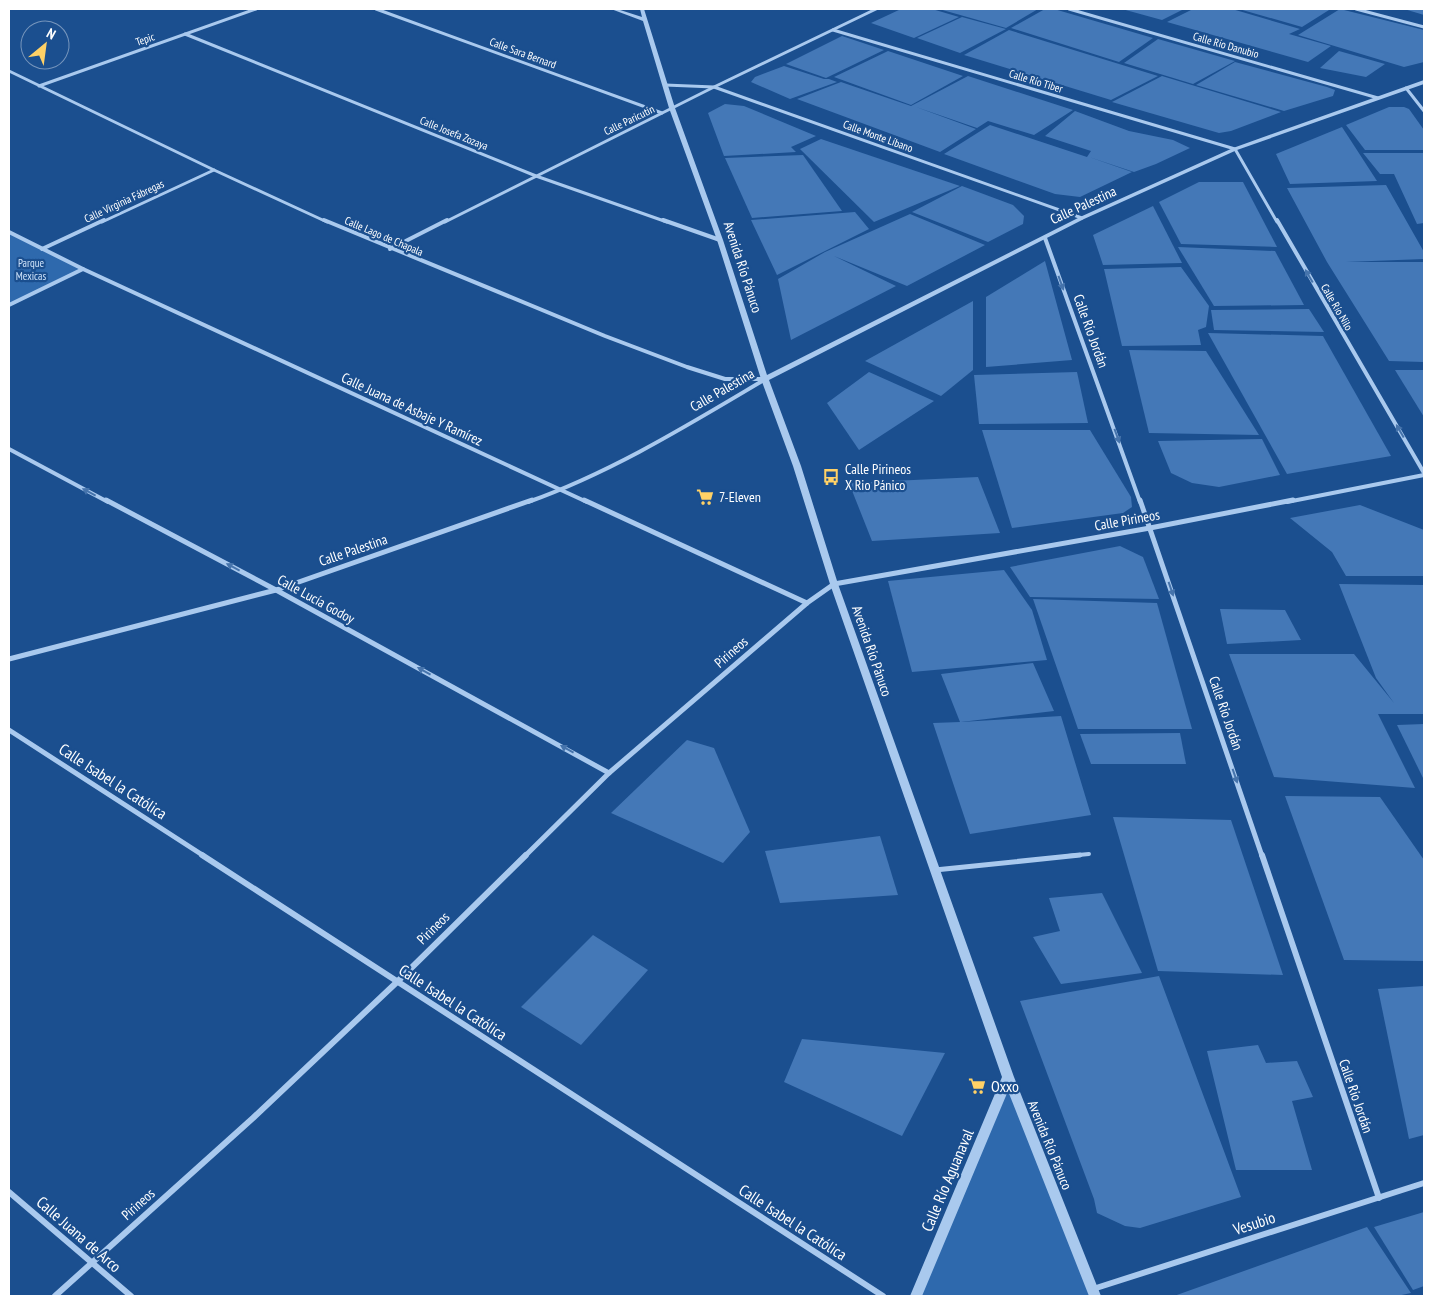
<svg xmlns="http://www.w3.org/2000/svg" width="1433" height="1305" font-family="'PT Sans Narrow',sans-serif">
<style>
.green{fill:#2e69ad}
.building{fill:#4478b7}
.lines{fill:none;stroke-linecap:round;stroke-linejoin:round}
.service-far1{stroke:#a9c9ee;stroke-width:4}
.service{stroke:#a9c9ee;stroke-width:5}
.minor-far3{stroke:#a9c9ee;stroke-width:3}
.minor-far2{stroke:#a9c9ee;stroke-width:4}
.minor-far1{stroke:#a9c9ee;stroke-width:5}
.minor{stroke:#a9c9ee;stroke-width:6}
.tertiary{fill:#a9c9ee;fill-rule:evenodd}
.oneway{fill:#4674ac}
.labels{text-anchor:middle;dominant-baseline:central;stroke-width:4.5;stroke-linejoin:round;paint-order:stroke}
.far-street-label{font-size:11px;fill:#fff;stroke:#1b4f8f}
.far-park-label{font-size:11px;fill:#cfe3fa;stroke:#1b4f8f}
.street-label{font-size:14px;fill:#fff;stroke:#1b4f8f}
.poi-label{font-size:14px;fill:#fff;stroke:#1b4f8f;text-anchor:start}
.near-street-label{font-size:16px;fill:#fff;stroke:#1b4f8f}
.near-poi-label{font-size:16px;fill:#fff;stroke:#1b4f8f;text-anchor:start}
</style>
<rect width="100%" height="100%" fill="#1b4f8f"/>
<g class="green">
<polygon points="9,232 83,269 9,306"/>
<polygon points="1008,1077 1095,1296 916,1296"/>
</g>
<g class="building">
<polygon points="901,9 932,9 959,17 914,38 871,23"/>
<polygon points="939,9 1038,9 1006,28"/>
<polygon points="1045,9 1054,9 1153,38 1119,62 1011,28"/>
<polygon points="1122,9 1184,9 1162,20"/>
<polygon points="1193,9 1232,9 1300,29 1289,34 1331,46 1308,62 1167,22"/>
<polygon points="1239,9 1324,9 1329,10 1302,27"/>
<polygon points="1340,9 1424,30 1424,62 1404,67 1298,35"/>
<polygon points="1404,9 1424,9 1424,15"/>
<polygon points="962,17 1006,29 960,53 917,38"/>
<polygon points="1009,30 1158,76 1111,100 964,55"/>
<polygon points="842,36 884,50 826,78 786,64"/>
<polygon points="1158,39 1235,61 1193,84 1124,63"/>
<polygon points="888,51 963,76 911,105 834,77"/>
<polygon points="1339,51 1385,64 1366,77 1320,68"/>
<polygon points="1235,62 1327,87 1335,90 1333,96 1284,111 1196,85"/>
<polygon points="784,66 824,79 829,79 837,82 790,99 751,82 755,77"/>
<polygon points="968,76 1073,110 1034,135 988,121 977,128 916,107 976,129 940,152 797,99 841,82 911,106"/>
<polygon points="1162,76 1281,112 1231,131 1219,133 1112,102"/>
<polygon points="725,104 744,106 816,136 791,147 796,152 724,156 708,113"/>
<polygon points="1389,107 1404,107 1409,109 1424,130 1424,150 1365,150 1346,125"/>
<polygon points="1075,111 1129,131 1173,140 1190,148 1156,164 1134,172 1089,157 1132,172 1080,197 1055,194 944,154 990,125 1087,157 1091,151 1045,136"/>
<polygon points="1342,127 1377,181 1290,184 1276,154"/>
<polygon points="821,139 960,186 874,222 800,149"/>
<polygon points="1363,153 1424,153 1424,223 1417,224 1394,174 1380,174"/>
<polygon points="803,155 842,211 752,218 725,158"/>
<polygon points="1199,182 1243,182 1277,247 1181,244 1159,202"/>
<polygon points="1386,185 1424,252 1424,259 1346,262 1424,262 1424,362 1389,361 1327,262 1287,188"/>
<polygon points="962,186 1013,205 1024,216 1023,224 988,242 912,212"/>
<polygon points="1153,206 1182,263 1103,265 1093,235"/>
<polygon points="855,212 869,229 777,275 751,220"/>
<polygon points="910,214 985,245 907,286 834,256 896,286 791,340 778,279 825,252"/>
<polygon points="1178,247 1275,251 1304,305 1214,306"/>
<polygon points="1045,261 1072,360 986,367 986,297"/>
<polygon points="1181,267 1209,306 1206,327 1198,330 1201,345 1122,346 1104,269"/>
<polygon points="973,301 973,370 941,396 865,361"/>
<polygon points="1309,309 1324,332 1214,330 1211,310"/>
<polygon points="1208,333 1323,336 1391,456 1287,474"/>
<polygon points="1129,350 1206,351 1259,435 1149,433"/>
<polygon points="1395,370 1424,370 1424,417"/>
<polygon points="869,372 934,401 859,450 827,403"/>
<polygon points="1077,372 1088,423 979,424 974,375"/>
<polygon points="982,430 1090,430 1131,497 1132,507 1123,513 1012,528"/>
<polygon points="1262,439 1280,475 1219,487 1192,483 1171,473 1158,441"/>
<polygon points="978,477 1000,533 872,541 849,483"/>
<polygon points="1360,505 1424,530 1424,576 1346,576 1332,552 1290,518"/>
<polygon points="1120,546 1143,557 1159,599 1030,597 1010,567"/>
<polygon points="1004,570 1032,610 1047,660 912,672 888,581"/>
<polygon points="1339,584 1424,585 1424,714 1378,714 1415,788 1274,777 1229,654 1354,654 1394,703 1376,678"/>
<polygon points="1033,599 1157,603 1192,729 1078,729"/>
<polygon points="1220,609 1285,610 1301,640 1227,644"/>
<polygon points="1033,663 1054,711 961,722 1061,716 1091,815 970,834 933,723 960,722 941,674"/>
<polygon points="1424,724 1424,780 1397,725"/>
<polygon points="1180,733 1186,764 1091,764 1080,734"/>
<polygon points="687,740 714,748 750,832 723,863 611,813"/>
<polygon points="1285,796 1380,797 1424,860 1424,961 1344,960"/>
<polygon points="1113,817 1231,820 1283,975 1158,971"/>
<polygon points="880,836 898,895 780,903 765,851"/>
<polygon points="1102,893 1142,973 1061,984 1033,937 1060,931 1049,898"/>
<polygon points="593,935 648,970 581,1045 521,1007"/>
<polygon points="1159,976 1241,1197 1140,1228 1125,1226 1097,1213 1094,1199 1020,1001"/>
<polygon points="1424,986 1424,1135 1409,1139 1378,989"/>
<polygon points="802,1039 945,1053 902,1136 784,1082"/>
<polygon points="1258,1045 1266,1063 1297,1061 1313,1097 1292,1101 1312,1170 1236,1170 1207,1051"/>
<polygon points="1424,1212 1424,1286 1413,1290 1374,1227"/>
<polygon points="1367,1227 1411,1293 1397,1296 1174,1296"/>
</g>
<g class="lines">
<polyline class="service-far1" points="1068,856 1089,854"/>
<polyline class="service" points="935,870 1080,855"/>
<g class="minor-far3">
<polyline points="376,9 662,113"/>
<polyline points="1069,9 1378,98"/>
<polyline points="1356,9 1424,27"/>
<polyline points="833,30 1235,149 1277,222"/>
<polyline points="185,34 536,176 667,222"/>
<polyline points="9,71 214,170 327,222"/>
<polyline points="665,85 714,87 1082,218"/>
<polyline points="39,86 256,9"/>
<polyline points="1406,88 1424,111"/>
<polyline points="102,222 214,170"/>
<polyline points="445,222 714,87 876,9"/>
</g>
<g class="minor-far2">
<polyline points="324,220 605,336 687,367 725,379 765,379"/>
<polyline points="663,220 720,240"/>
<polyline points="1277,220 1424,473"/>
<polyline points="9,232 83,269 587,502"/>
<polyline points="1045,238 1140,502"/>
<polyline points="42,249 104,220"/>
<polyline points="390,249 447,220"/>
<polyline points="9,305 83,269"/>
<polyline points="9,449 108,502"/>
<path d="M528 502C612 472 688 425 764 380"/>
<polyline points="1287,502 1424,475"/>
</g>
<g class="minor-far1">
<polyline points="106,500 276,590 609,773"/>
<polyline points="584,500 807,603"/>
<polyline points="1140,500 1262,856"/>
<polyline points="9,659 276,590 532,500"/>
<polyline points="9,730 204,856"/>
<polyline points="525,856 609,773 807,603 834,584 1150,528 1293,500"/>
</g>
<g class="minor">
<polyline points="202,855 883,1296"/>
<polyline points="1262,855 1379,1198"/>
<polyline points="9,1192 131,1296"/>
<polyline points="1093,1289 1424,1183"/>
<polyline points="55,1296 253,1118 397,982 526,855"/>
</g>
<polygon class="tertiary" points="611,9 617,9 642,17 640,9 644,9 675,108 723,240 767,375 1080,217 1233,148 1424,80 1424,84 1237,150 1084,219 769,380 801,466 838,584 1014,1077 1101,1296 1089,1296 1008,1091 922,1296 910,1296 1002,1077 830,584 793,466 761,379 717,240 669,108 643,21"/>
</g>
<defs><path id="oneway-solid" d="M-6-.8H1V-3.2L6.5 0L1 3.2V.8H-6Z" transform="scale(1.25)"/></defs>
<g class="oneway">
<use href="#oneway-solid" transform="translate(1309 276) rotate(-120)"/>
<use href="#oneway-solid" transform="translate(1061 283) rotate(70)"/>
<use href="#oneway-solid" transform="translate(1400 431) rotate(-120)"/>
<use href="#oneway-solid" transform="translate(1117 436) rotate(70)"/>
<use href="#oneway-solid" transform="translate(89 492) rotate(-152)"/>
<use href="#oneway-solid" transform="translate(233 567) rotate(-152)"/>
<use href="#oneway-solid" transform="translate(1171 589) rotate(71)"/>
<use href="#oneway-solid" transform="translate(424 671) rotate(-151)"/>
<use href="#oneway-solid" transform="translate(567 749) rotate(-151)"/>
<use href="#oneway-solid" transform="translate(1235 776) rotate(71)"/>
</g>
<defs>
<g id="bus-bare" transform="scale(1.35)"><path d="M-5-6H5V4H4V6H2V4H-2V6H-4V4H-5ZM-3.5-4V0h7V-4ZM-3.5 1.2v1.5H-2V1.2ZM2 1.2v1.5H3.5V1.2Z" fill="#ffd166" stroke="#1b4f8f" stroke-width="2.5" paint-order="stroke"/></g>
<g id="supermarket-bare" transform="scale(1.35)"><path d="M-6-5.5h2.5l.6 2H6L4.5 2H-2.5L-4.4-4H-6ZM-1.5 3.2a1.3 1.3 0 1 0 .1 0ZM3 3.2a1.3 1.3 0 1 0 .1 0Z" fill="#ffd166" stroke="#1b4f8f" stroke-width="2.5" paint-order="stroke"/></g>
</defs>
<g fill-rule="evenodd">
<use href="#bus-bare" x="831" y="477"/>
<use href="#supermarket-bare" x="705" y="497"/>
<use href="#supermarket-bare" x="977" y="1086"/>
</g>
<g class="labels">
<g class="far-street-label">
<text transform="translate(145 39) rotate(-19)">Tepic</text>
<text transform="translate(1226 45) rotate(16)">Calle Río Danubio</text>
<text transform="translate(523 53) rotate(20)">Calle Sara Bernard</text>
<text transform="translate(1036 81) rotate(17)">Calle Río Tiber</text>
<text transform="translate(629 120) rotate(-26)">Calle Paricutín</text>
<text transform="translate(454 133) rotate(22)">Calle Josefa Zozaya</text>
<text transform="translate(878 136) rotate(20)">Calle Monte Líbano</text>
<text transform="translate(124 201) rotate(-25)">Calle Virginia Fábregas</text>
<text transform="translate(384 236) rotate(23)">Calle Lago de Chapala</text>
<text transform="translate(1337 307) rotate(60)">Calle Río Nilo</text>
</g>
<g class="far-park-label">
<text x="31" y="263">Parque<tspan x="31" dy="13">Mexicas</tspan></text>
</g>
<g class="street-label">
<text transform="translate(1083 205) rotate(-25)">Calle Palestina</text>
<text transform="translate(743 267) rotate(72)">Avenida Río Pánuco</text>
<text transform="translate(1091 331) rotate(70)">Calle Río Jordán</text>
<text transform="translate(722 390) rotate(-30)">Calle Palestina</text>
<text transform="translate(412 409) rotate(25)">Calle Juana de Asbaje Y Ramírez</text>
<text transform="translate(1127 520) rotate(-10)">Calle Pirineos</text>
<text transform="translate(353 550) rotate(-19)">Calle Palestina</text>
<text transform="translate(316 599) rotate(29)">Calle Lucía Godoy</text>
<text transform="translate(872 651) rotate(71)">Avenida Río Pánuco</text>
<text transform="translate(731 652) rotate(-41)">Pirineos</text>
<text transform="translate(1226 713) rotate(71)">Calle Río Jordán</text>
<text transform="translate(433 928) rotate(-45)">Pirineos</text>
<text transform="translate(1356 1096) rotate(71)">Calle Río Jordán</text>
<text transform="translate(1050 1145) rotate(68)">Avenida Río Pánuco</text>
<text transform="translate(138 1204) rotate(-42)">Pirineos</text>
</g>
<g class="poi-label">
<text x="845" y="469">Calle Pirineos<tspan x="845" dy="16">X Rio Pánico</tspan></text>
<text x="719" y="497">7-Eleven</text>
</g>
<g class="near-street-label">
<text transform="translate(113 781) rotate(33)">Calle Isabel la Católica</text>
<text transform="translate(453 1002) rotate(33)">Calle Isabel la Católica</text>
<text transform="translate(947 1180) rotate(-67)">Calle Río Aguanaval</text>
<text transform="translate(793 1222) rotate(33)">Calle Isabel la Católica</text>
<text transform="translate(1254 1223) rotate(-18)">Vesubio</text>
<text transform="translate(79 1234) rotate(41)">Calle Juana de Arco</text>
</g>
<g class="near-poi-label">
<text x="991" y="1086">Oxxo</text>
</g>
</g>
<rect width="1433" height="1305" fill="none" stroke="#ffffff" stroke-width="20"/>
<g transform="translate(45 45) rotate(29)"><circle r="24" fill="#1b4f8f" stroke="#7695bc"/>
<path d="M0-4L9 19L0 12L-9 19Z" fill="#ffd166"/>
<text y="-8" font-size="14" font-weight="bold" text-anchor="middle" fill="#ffffff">N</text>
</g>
</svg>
